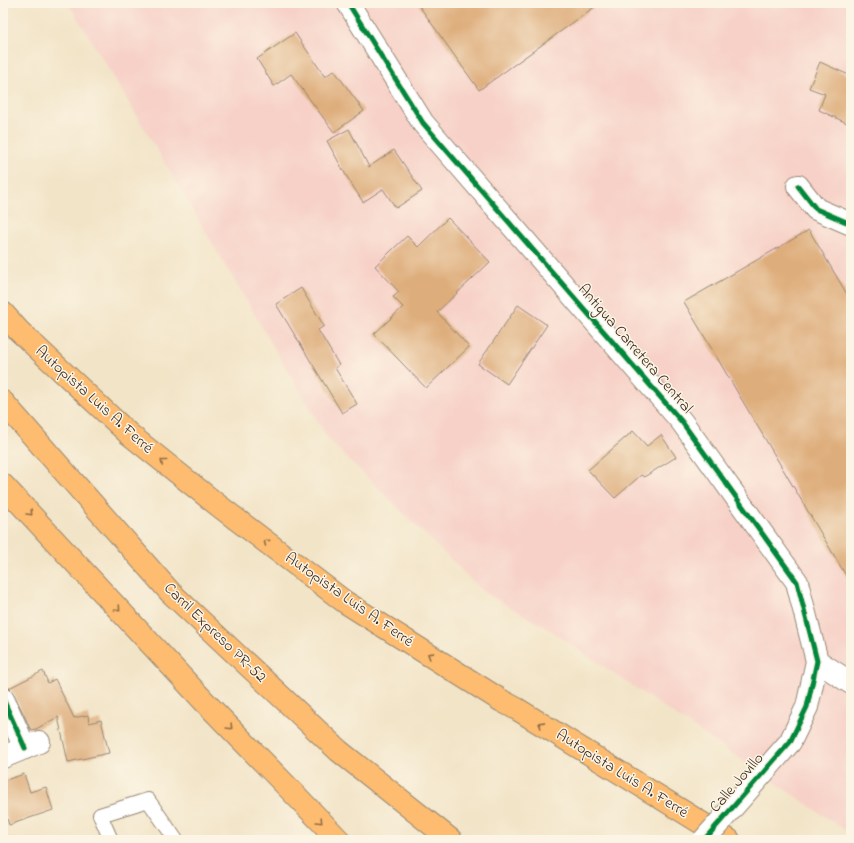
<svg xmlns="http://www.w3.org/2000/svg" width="854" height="843" font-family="'Indie Flower',sans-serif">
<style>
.built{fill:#f7d1c8}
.building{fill:#dead7b}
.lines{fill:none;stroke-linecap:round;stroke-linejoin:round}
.service-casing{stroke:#968772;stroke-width:16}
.minor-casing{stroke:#968772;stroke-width:24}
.tertiary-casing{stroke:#968772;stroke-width:24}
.motorway-casing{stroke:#968772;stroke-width:24}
.service{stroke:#fff;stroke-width:14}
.minor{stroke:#fff;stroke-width:22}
.tertiary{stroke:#fff;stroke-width:22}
.motorway{stroke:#fdbc70;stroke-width:22}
.tertiary-bridge-casing{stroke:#968772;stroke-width:24;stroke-linecap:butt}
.tertiary-bridge{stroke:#fff;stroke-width:22}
.cycleway-casing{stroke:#fcf5e5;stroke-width:8}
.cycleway{stroke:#00873e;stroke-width:5}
.oneway{stroke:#926c43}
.labels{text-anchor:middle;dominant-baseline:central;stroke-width:3;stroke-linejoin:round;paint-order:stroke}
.street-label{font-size:16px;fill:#3b2a1e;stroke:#fcf5e5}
</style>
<rect width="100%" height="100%" fill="#fcf5e5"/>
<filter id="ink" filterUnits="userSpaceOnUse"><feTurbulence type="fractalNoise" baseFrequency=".025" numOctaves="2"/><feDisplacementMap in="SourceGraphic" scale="8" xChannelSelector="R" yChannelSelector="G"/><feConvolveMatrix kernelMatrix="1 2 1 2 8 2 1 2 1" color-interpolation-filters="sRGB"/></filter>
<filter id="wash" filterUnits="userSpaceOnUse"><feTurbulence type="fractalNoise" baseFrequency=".012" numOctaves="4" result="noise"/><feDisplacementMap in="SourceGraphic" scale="16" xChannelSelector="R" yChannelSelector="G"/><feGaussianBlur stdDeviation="0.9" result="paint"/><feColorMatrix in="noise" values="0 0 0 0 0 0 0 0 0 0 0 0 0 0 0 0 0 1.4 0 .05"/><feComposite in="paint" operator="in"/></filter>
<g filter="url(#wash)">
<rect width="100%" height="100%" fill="#f2e4c7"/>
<polygon class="built" points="68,3 851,3 851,834 550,630 484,592 329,440 109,69"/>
<g id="blocks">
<g class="building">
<polygon points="417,3 600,3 479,90"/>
<polygon points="295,33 325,77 334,70 364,111 334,132 291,74 274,86 257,59"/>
<polygon points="820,62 851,76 851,125 819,110 825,94 809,88"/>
<polygon points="349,129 369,167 394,150 422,191 396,208 383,189 363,202 347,177 327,141"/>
<polygon points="448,218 490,262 437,312 469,347 426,388 374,334 403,307 393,297 399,292 375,266 407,236 418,247"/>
<polygon points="809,230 851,301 851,584 684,302"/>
<polygon points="301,288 324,326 318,330 339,365 335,368 357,404 342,413 276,304"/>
<polygon points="518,305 547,325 507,384 478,364"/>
<polygon points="633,431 647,446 661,435 676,457 644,477 641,475 615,498 588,470"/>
<polygon points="43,671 48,683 55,679 74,718 88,715 89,723 101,720 109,753 68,762 58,717 36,729 31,730 14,694 9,688"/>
<polygon points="24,774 30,792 46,787 53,810 9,825 3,806 3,781"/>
</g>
</g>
</g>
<g filter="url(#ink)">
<use href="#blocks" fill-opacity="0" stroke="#968772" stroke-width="1"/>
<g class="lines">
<g class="service-casing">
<polyline id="service" points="111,840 100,815 148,800 176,840"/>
</g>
<g class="minor-casing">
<g id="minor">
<polyline points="798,186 816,209 851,224"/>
<polyline points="817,661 851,683"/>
<polyline points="3,699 25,748"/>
<polyline points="3,757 39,742"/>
</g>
</g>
<g class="tertiary-casing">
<polyline id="tertiary" points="348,3 423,123 682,422 797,582 817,661 807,707 790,742"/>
</g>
<g class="motorway-casing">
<g id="motorway">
<polyline points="3,313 19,331 129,434 219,506 345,602 502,701 517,709 729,840"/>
<polyline points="3,402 170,592 339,751 451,840"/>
<polyline points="3,485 202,699 339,840"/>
</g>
</g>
<use href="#service" class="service"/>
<use href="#minor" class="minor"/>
<use href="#tertiary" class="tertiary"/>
<use href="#motorway" class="motorway"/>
<g class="tertiary-bridge-casing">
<polyline id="tertiary-bridge" points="704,840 790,742"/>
</g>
<use href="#tertiary-bridge" class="tertiary-bridge"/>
<g class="cycleway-casing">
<g id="cycleway">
<polyline points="348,3 423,123 682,422 797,582 817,661 807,707 790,742 704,840"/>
<polyline points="798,186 816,209 851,224"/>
<polyline points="3,699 25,748"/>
</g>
</g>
<use href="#cycleway" class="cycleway"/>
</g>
<defs><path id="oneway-chevron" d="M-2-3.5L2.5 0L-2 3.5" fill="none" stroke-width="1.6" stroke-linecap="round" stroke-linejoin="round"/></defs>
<g class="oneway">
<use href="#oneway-chevron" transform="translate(163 462) rotate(-141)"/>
<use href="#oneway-chevron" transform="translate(30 513) rotate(47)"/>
<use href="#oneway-chevron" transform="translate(266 542) rotate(-143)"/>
<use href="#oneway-chevron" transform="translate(118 609) rotate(47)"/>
<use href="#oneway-chevron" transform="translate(430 655) rotate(-148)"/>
<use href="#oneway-chevron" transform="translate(541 724) rotate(-148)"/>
<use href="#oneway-chevron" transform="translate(230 727) rotate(46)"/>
<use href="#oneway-chevron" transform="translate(320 821) rotate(46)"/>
</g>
</g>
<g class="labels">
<g class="street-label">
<text transform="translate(635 349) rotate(49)">Antigua Carretera Central</text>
<text transform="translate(94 400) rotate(42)">Autopista Luis A. Ferré</text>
<text transform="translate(349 600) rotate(35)">Autopista Luis A. Ferré</text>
<text transform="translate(215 633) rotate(44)">Carril Expreso PR-52</text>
<text transform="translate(622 774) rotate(32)">Autopista Luis A. Ferré</text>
<text transform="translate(737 783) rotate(-49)">Calle Jovillo</text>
</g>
</g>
<rect width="854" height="843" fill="none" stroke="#fcf5e5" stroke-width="16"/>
</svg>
